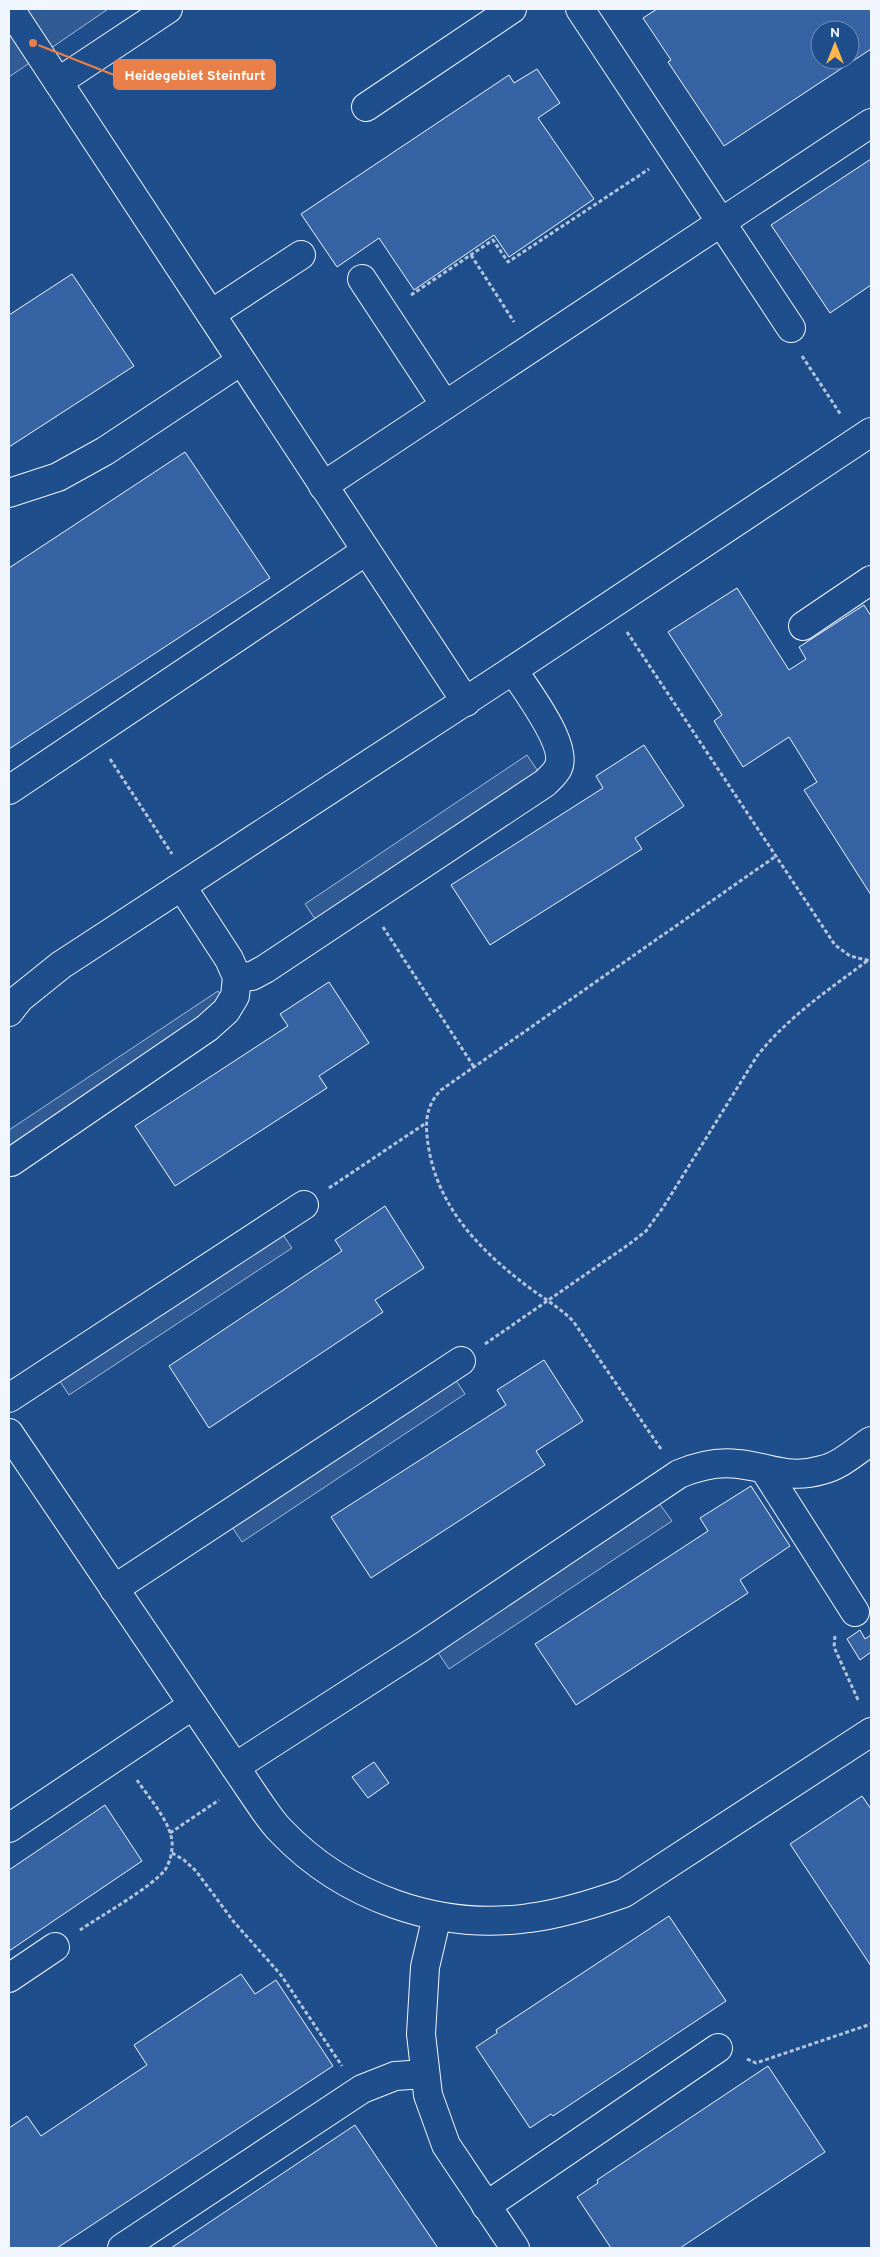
<svg xmlns="http://www.w3.org/2000/svg" width="880" height="2257" font-family="Overpass,sans-serif">
<style>
.built{fill:#305b95;stroke:#a8bbd7}
.building{fill:#3563a3;stroke:#f2f6ff;fill-rule:evenodd}
.lines{fill:none;stroke-linecap:round;stroke-linejoin:round}
.minor-casing{stroke:#f2f6ff;stroke-width:30}
.path{stroke:#b3c4dc;stroke-width:3;stroke-dasharray:4 2.5;stroke-linecap:butt}
.minor{stroke:#1f4e8c;stroke-width:28}
.leader{fill:none;stroke:#ea8049;stroke-width:2}
.callout-dot{fill:#ea8049;stroke:#1f4e8c;stroke-width:2}
.callout{fill:#ea8049;stroke:#ea8049;stroke-width:2}
.callout-label{font-size:14px;text-anchor:middle;font-weight:bold;fill:#fff}
</style>
<rect width="100%" height="100%" fill="#1f4e8c"/>
<g class="built">
<polygon points="9,9 108,9 9,77"/>
<polygon points="527,755 540,774 317,922 305,904"/>
<polygon points="218,991 230,1009 9,1156 9,1130"/>
<polygon points="279,1229 292,1248 69,1395 57,1377"/>
<polygon points="453,1376 465,1394 242,1542 230,1524"/>
<polygon points="659,1503 672,1521 449,1669 437,1651"/>
</g>
<g class="building">
<path d="M657 9H871V49L724 146 668 62 671 60 643 18ZM820 30H850V60H820Z"/>
<polygon points="537,69 560,103 538,118 594,199 509,257 494,235 414,290 379,238 337,267 301,214 509,75 514,83"/>
<polygon points="871,159 871,285 830,313 771,225"/>
<polygon points="72,274 134,366 9,447 9,315"/>
<polygon points="185,452 270,578 9,749 9,568"/>
<polygon points="737,588 789,670 806,659 799,647 864,605 871,616 871,895 804,790 817,782 789,737 743,767 714,721 722,715 668,632"/>
<polygon points="644,745 684,806 635,838 642,849 490,945 451,885 603,788 596,776"/>
<polygon points="329,982 369,1043 319,1076 327,1088 175,1186 135,1126 288,1026 280,1014"/>
<polygon points="385,1206 424,1268 375,1300 383,1312 209,1428 169,1366 342,1251 335,1240"/>
<polygon points="544,1360 583,1421 536,1451 545,1465 371,1578 331,1517 506,1405 497,1390"/>
<polygon points="751,1486 790,1546 740,1580 748,1593 576,1705 535,1644 708,1531 700,1518"/>
<polygon points="860,1630 865,1639 871,1635 871,1652 860,1660 847,1639"/>
<polygon points="374,1762 389,1783 368,1798 352,1777"/>
<polygon points="862,1796 871,1809 871,1966 790,1844"/>
<polygon points="105,1805 142,1861 9,1951 9,1870"/>
<polygon points="669,1916 726,2001 553,2116 551,2114 530,2128 476,2047 497,2033 496,2030"/>
<polygon points="241,1974 255,1994 276,1980 333,2066 57,2248 9,2248 9,2128 27,2116 41,2136 147,2065 134,2045"/>
<polygon points="768,2066 825,2152 680,2248 611,2248 577,2197 598,2183 597,2180"/>
<polygon points="355,2125 438,2248 171,2248"/>
</g>
<g class="lines">
<g class="minor-casing">
<g id="minor">
<polyline points="10,9 466,702"/>
<polyline points="580,9 791,328"/>
<polyline points="58,82 168,9"/>
<polyline points="366,107 512,9"/>
<polyline points="362,279 445,405"/>
<polyline points="211,314 301,255"/>
<polyline points="323,486 871,123"/>
<polyline points="9,493 58,477 105,451 241,361"/>
<polyline points="803,626 871,580"/>
<polyline points="9,790 366,551"/>
<path d="M237 977 252 976 265 969 545 783C549 779 555 774 558 768 569 746 526 690 513 670"/>
<polyline points="9,1012 20,998 61,965 513,670 871,432"/>
<polyline points="11,1162 207,1028 226,1011 235,996 237,977 229,959 182,887"/>
<polyline points="9,1398 304,1205"/>
<path d="M9 1433 258 1801C265 1811 272 1822 281 1831 344 1897 439 1931 529 1918 562 1914 593 1904 624 1893L871 1732"/>
<polyline points="764,1469 855,1612"/>
<polyline points="114,1589 461,1361"/>
<path d="M235 1767 423 1646 679 1474C698 1466 717 1461 738 1464 770 1467 788 1480 822 1470 840 1466 856 1451 871 1441"/>
<polyline points="9,1828 193,1705"/>
<polyline points="437,1916 425,1967 421,2034 428,2095 446,2145 515,2248"/>
<polyline points="9,1978 55,1947"/>
<polyline points="486,2206 718,2048"/>
<polyline points="122,2248 362,2089 395,2076 425,2074"/>
</g>
</g>
<g class="path">
<polyline points="471,255 514,322"/>
<polyline points="411,295 493,240 508,262 649,169"/>
<polyline points="802,356 841,415"/>
<polyline points="627,632 835,945 850,956 871,961"/>
<polyline points="110,759 172,854"/>
<polyline points="383,927 474,1067"/>
<polyline points="329,1188 426,1123"/>
<path d="M485 1344 628 1245 646 1231 664 1206 757 1056C788 1017 827 991 867 961"/>
<path d="M661 1449 573 1321C559 1307 543 1298 527 1286 481 1251 440 1210 429 1150 425 1127 424 1107 441 1090L776 856"/>
<polyline points="835,1636 834,1647 859,1702"/>
<polyline points="170,1833 219,1800"/>
<polyline points="172,1853 184,1860 196,1871 234,1922 281,1975 342,2066"/>
<path d="M80 1930C102 1915 149 1889 165 1870 171 1861 174 1846 171 1836 167 1818 147 1795 137 1780"/>
<polyline points="747,2059 756,2063 871,2024"/>
</g>
<use href="#minor" class="minor"/>
</g>
<path class="leader" d="M33 43L114 75"/>
<circle class="callout-dot" cx="33" cy="43" r="5"/>
<rect class="callout" x="114" y="60" width="161" height="29" rx="5"/>
<g class="callout-label">
<text x="195" y="80">Heidegebiet Steinfurt</text>
</g>
<rect width="880" height="2257" fill="none" stroke="#f2f6ff" stroke-width="20"/>
<g transform="translate(835 45)"><circle r="24" fill="#1f4e8c" stroke="#7391ba"/>
<path d="M0-4L9 19L0 12L-9 19Z" fill="#ffb74d"/>
<text y="-8" font-size="14" font-weight="bold" text-anchor="middle" fill="#f2f6ff">N</text>
</g>
</svg>
